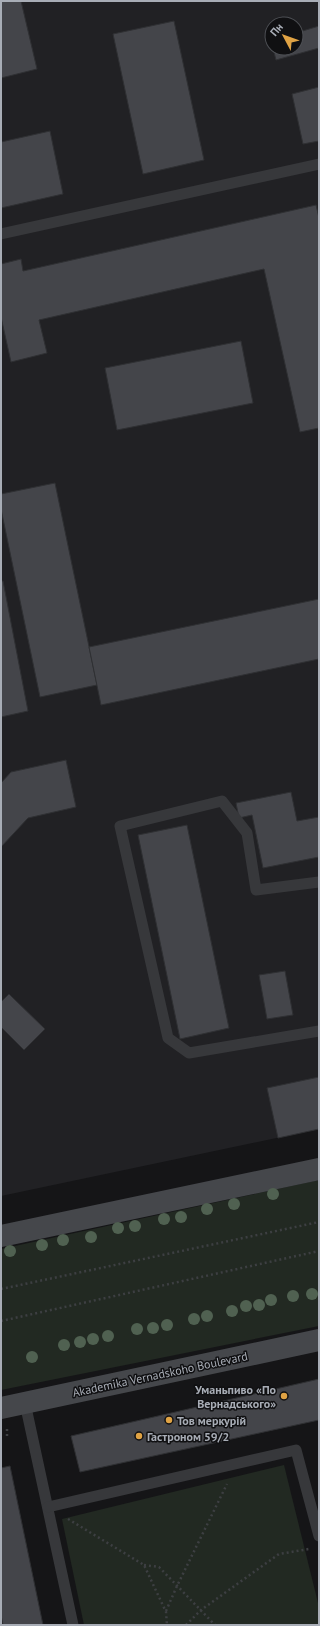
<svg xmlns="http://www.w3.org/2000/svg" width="320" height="1626" font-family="'PT Sans',sans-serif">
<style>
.built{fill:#212124;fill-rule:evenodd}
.green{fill:#222922}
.building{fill:#44454a;stroke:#2f3033}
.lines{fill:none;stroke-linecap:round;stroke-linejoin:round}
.path{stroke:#3d3f42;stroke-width:2.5;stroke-dasharray:2 3;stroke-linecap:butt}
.service{stroke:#37383b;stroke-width:11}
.secondary{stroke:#45474b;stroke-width:22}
.tree{fill:#506151}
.poi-dot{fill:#e0a344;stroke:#101012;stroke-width:1.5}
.labels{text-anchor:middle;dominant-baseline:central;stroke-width:3;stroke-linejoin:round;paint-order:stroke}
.street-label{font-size:12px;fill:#a8adb6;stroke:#101012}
.poi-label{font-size:12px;font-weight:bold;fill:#a8adb6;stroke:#101012;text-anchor:start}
</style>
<rect width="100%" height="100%" fill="#151517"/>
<path class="built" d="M1 1H319V1129L1 1196ZM272 24H296V48H272Z"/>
<g class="green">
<polygon points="319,1180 319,1326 1,1390 1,1249"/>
<polygon points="284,1465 319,1607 319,1625 84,1625 62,1519"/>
</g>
<g class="building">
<polygon points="1,1 21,1 37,69 1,78"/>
<polygon points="174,21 204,160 143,174 113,34"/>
<polygon points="319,26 319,48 276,60 273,48 296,48 296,33"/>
<polygon points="319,87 319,141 303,144 292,94"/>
<polygon points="50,131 63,194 1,208 1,142"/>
<polygon points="316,205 319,218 319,428 300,432 264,269 39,320 47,353 11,362 1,317 1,264 21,259 23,271"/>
<polygon points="241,341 253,403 117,430 105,368"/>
<polygon points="55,483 97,685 40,697 1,509 1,494"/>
<polygon points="1,581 3,581 28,711 1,717"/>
<polygon points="319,599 319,659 101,705 89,647"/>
<polygon points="66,760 76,807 28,818 1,847 1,783 11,772"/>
<polygon points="291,792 297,821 319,817 319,857 263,868 252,815 239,818 236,803"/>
<polygon points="187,825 229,1028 180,1039 138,835"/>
<polygon points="285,971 293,1015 267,1019 259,975"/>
<polygon points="9,994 45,1029 24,1050 1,1027 1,1002"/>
<polygon points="319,1077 319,1129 278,1138 267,1088"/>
<polygon points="319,1379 319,1420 80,1472 71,1436"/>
<polygon points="10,1466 43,1625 3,1625 1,1615 1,1468"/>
</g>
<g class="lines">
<g class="path">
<polyline points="1,1289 319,1222"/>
<polyline points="1,1321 319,1251"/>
<polyline points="7,1429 7,1436"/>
<polyline points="68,1519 144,1565 166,1612 167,1625"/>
<polyline points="144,1565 159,1567 215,1625"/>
<polyline points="166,1611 177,1586 227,1484"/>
<polyline points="186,1625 201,1610 279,1554 309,1549"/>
</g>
<g class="service">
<polyline points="1,234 319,164"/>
<polyline points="319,882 256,890 247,833 222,801 120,826 168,1038 189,1053 319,1031"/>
<polyline points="25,1403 73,1625"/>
<polyline points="48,1507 296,1450 319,1536"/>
</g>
<g class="secondary">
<polyline points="1,1236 319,1169"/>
<polyline points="1,1408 319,1340"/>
</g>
</g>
<g class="tree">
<circle cx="273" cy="1194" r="6"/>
<circle cx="234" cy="1204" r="6"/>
<circle cx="207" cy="1209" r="6"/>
<circle cx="181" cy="1217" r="6"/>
<circle cx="164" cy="1219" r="6"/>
<circle cx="135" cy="1226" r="6"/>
<circle cx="118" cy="1228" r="6"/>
<circle cx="91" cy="1237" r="6"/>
<circle cx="63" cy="1240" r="6"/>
<circle cx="42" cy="1245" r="6"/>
<circle cx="10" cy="1251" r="6"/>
<circle cx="312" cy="1294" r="6"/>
<circle cx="293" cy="1296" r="6"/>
<circle cx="271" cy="1300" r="6"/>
<circle cx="259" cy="1305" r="6"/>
<circle cx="246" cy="1306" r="6"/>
<circle cx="232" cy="1311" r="6"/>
<circle cx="207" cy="1316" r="6"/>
<circle cx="194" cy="1319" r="6"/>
<circle cx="167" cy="1325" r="6"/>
<circle cx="153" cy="1328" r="6"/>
<circle cx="137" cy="1329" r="6"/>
<circle cx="108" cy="1336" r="6"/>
<circle cx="93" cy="1339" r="6"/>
<circle cx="80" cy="1342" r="6"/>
<circle cx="64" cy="1345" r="6"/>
<circle cx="32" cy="1357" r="6"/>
</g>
<g class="poi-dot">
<circle cx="284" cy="1396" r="4"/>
<circle cx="169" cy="1420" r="4"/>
<circle cx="139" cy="1436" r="4"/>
</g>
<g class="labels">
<g class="street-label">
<text transform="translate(160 1374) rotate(-12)">Akademika Vernadskoho Boulevard</text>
</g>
<g class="poi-label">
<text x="276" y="1389" text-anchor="end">Уманьпиво «По<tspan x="276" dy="14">Вернадського»</tspan></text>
<text x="177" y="1420">Тов меркурій</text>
<text x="147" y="1436">Гастроном 59/2</text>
</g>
</g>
<rect width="320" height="1626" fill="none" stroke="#a8adb6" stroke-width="4"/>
<g transform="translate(284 36) rotate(311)"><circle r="19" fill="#101012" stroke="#4d4f54"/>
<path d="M0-3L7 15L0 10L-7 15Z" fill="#e0a344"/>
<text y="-6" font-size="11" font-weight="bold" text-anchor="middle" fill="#a8adb6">Пн</text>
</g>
</svg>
